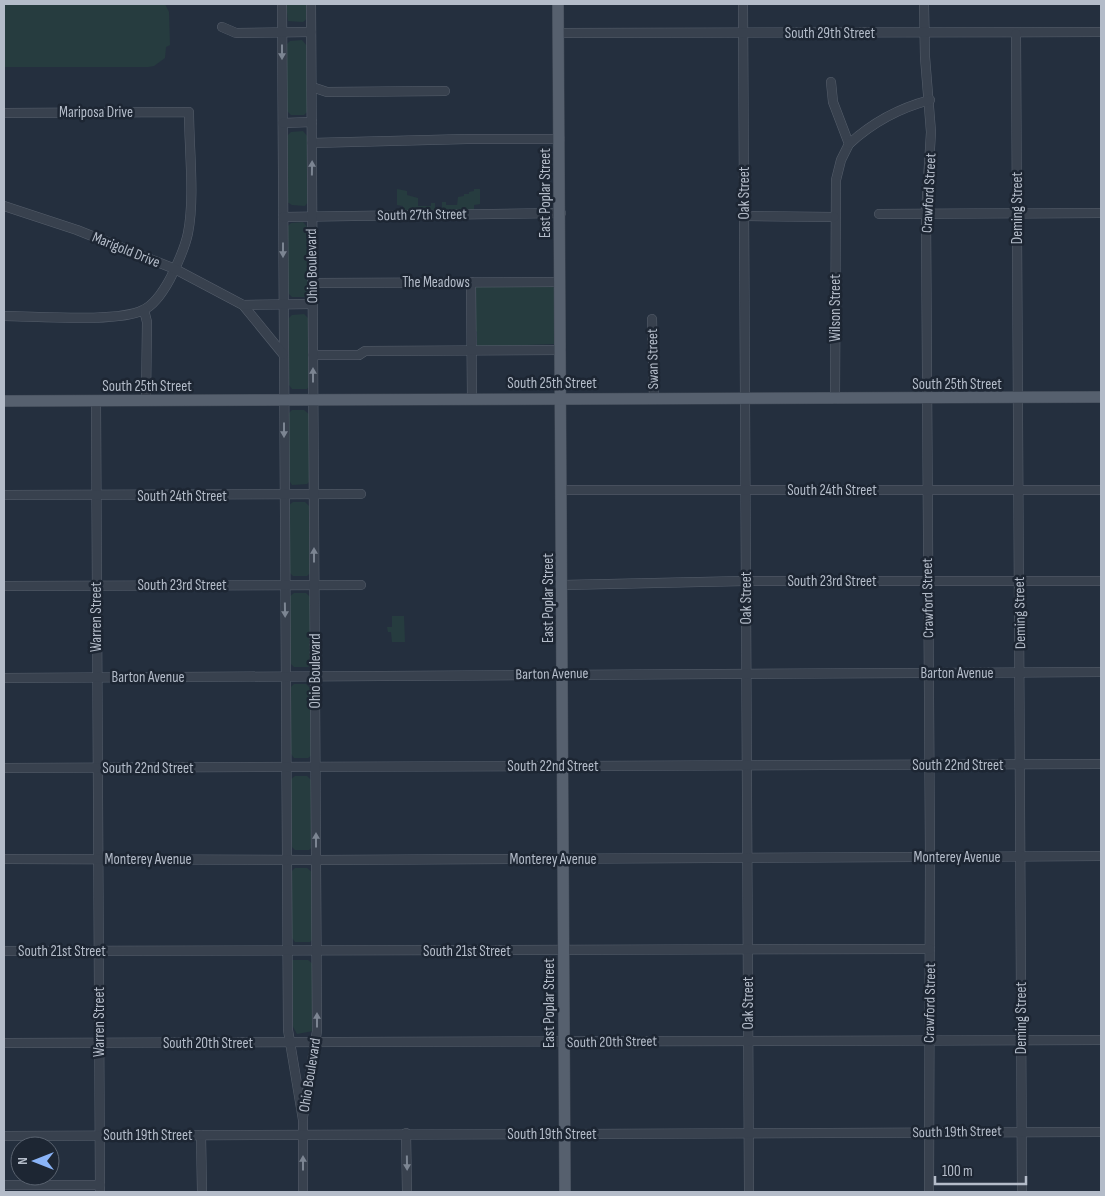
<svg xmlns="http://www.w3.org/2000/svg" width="1105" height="1196" font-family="'Sofia Sans Condensed',sans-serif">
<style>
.green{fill:#263c3f}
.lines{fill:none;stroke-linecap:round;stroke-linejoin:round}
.minor-casing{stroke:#565f6c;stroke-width:10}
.major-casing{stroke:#414a57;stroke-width:12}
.minor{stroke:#38414e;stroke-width:9}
.major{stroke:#56606e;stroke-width:11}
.oneway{fill:#7c8592}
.labels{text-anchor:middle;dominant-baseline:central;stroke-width:5;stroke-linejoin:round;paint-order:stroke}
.street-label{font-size:15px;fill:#b4bcc9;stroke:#1d2633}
</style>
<rect width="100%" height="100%" fill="#242f3e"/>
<g class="green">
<polygon points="4,4 165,4 169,12 170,45 166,47 165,58 154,66 148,67 4,67"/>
<polygon points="286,4 307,4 307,19 303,22 288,21"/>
<polygon points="302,40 307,46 307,112 304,115 291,115 287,111 286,45 290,41"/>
<polygon points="303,131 308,137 308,202 305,206 292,205 287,202 287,136 291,132"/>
<polygon points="397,189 407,191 407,195 418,198 418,206 431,206 431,203 435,203 435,212 403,212 403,206 397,205"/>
<polygon points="474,189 480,189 480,204 474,205 474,211 442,211 442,202 446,202 446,205 457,205 458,197 464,196 464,194 469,194 469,192 474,191"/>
<polygon points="303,222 308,228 309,294 305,297 292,297 288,293 287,227 291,223"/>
<polygon points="551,285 555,289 554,344 477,347 477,332 474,329 476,287"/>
<polygon points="304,314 310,320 310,385 307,389 292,389 289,385 288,319 292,315"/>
<polygon points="292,410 304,410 310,415 310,481 307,484 292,485 289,480 288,414"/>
<polygon points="293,502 305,502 310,507 310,573 307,576 293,576 289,572 288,506"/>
<polygon points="294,593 306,593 311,598 311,664 308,667 294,667 290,663 289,597"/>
<polygon points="392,616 404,616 405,642 392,642 391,632 388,632 387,627 392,627"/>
<polygon points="294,684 306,684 311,689 312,755 308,758 294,758 291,754 290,688"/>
<polygon points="295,776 307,776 312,781 312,847 309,850 295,850 291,846 290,780"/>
<polygon points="295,868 307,868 313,873 313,939 310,942 295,942 292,938 291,872"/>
<polygon points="292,960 308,960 313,964 313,1031 297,1034 292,1025"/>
</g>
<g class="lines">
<g class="minor-casing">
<g id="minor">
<polyline points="282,4 288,1030 303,1120 303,1192"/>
<polyline points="743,4 749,1192"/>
<polyline points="924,4 925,57 931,132 926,213 930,857 929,1192"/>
<polyline points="222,27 236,33 311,32"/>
<polyline points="558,33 1101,32"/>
<polyline points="1016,34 1022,1192"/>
<polyline points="831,82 833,102 849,144 841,160 836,180 835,399"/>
<polyline points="312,87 327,92 445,91"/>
<path d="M4 113 189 112C189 149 195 197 188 233 185 248 177 265 170 279 164 290 155 305 143 310 118 323 35 316 4 316"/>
<polyline points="283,123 312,122"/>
<polyline points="312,143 467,139 560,139"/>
<path d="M849 144C873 122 899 108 930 100"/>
<polyline points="4,206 77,230 175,269 243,305 283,354"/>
<polyline points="879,214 1101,213"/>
<polyline points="744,216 834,217"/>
<polyline points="283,217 561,213"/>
<polyline points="471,282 472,399"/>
<polyline points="312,283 560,282"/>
<polyline points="243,305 312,304"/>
<polyline points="144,310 147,322 146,401"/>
<polyline points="652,319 654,399"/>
<polyline points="313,355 359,355 365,351 561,350"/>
<polyline points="96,401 100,1192"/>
<polyline points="562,490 1101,490"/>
<polyline points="4,495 361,494"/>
<polyline points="563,585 745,581 1101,581"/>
<polyline points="4,586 361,585"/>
<polyline points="4,678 1101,672"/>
<polyline points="4,768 1101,764"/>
<polyline points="4,859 316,860 1101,856"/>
<polyline points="4,951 930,949"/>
<polyline points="4,1043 1101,1040"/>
<polyline points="303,1117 317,1031 311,4"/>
<polyline points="406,1133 407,1192"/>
<polyline points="201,1135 202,1192"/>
<polyline points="4,1136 1101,1132"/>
<polyline points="4,1185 100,1185"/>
</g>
</g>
<g class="major-casing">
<g id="major">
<polyline points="558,4 565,1192"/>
<polyline points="4,401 1101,397"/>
</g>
</g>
<use href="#minor" class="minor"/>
<use href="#major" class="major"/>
</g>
<defs><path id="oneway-solid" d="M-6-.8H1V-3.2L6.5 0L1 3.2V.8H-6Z" transform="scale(1.25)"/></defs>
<g class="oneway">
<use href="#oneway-solid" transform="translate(282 52) rotate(90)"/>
<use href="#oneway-solid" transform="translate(312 168) rotate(-89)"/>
<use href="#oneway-solid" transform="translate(283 250) rotate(90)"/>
<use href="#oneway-solid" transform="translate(313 375) rotate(-90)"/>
<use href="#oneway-solid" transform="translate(284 430) rotate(90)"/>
<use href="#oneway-solid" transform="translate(314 555) rotate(-90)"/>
<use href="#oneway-solid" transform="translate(285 610) rotate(89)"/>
<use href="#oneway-solid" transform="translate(316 840) rotate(-90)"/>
<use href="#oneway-solid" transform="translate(317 1020) rotate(-90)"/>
<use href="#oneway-solid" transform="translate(303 1163) rotate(-90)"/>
<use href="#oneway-solid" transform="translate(407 1163) rotate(89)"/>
</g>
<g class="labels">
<g class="street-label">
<text x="830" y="33">South 29th Street</text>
<text x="96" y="112">Mariposa Drive</text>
<text transform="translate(545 193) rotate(-90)">East Poplar Street</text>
<text transform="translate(744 193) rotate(-90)">Oak Street</text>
<text transform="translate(929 193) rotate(-87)">Crawford Street</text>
<text transform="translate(1017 208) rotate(-90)">Deming Street</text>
<text transform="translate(422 215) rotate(-1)">South 27th Street</text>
<text transform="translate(126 250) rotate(22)">Marigold Drive</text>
<text transform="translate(312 266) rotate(-91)">Ohio Boulevard</text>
<text x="436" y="282">The Meadows</text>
<text transform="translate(835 308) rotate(-90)">Wilson Street</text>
<text transform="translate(653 359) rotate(-91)">Swan Street</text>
<text x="552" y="383">South 25th Street</text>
<text x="957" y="384">South 25th Street</text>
<text x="147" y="386">South 25th Street</text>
<text x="832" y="490">South 24th Street</text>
<text x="182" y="496">South 24th Street</text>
<text x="832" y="581">South 23rd Street</text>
<text x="182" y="585">South 23rd Street</text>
<text transform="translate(548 598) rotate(-90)">East Poplar Street</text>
<text transform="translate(746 598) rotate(-90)">Oak Street</text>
<text transform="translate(928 598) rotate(-91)">Crawford Street</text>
<text transform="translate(1020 613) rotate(-91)">Deming Street</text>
<text transform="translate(96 617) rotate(-90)">Warren Street</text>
<text transform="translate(315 671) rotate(-90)">Ohio Boulevard</text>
<text x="957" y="673">Barton Avenue</text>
<text transform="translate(552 674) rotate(-1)">Barton Avenue</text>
<text x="148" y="677">Barton Avenue</text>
<text x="958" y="765">South 22nd Street</text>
<text x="553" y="766">South 22nd Street</text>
<text x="148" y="768">South 22nd Street</text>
<text x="957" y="857">Monterey Avenue</text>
<text x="148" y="859">Monterey Avenue</text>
<text x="553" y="859">Monterey Avenue</text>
<text x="62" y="951">South 21st Street</text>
<text x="467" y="951">South 21st Street</text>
<text transform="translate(549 1003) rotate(-90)">East Poplar Street</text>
<text transform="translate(748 1003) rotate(-90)">Oak Street</text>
<text transform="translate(930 1003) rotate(-89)">Crawford Street</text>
<text transform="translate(1021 1018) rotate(-90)">Deming Street</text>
<text transform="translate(99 1022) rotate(-90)">Warren Street</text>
<text transform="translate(612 1042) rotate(-1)">South 20th Street</text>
<text x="208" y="1043">South 20th Street</text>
<text transform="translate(310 1075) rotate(-81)">Ohio Boulevard</text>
<text transform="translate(957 1132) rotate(-1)">South 19th Street</text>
<text x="552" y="1134">South 19th Street</text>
<text x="148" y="1135">South 19th Street</text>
</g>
</g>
<rect width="1105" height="1196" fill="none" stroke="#b4bcc9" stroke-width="10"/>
<g transform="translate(35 1161) rotate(270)"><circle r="24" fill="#1d2633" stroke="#59626f"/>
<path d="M0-4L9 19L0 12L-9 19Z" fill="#8ab4f8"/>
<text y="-8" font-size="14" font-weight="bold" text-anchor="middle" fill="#b4bcc9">N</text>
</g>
<path d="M935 1176v8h91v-8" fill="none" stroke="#b4bcc9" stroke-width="2.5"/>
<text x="942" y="1176" font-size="15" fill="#b4bcc9" stroke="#1d2633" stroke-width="4" paint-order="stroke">100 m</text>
</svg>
